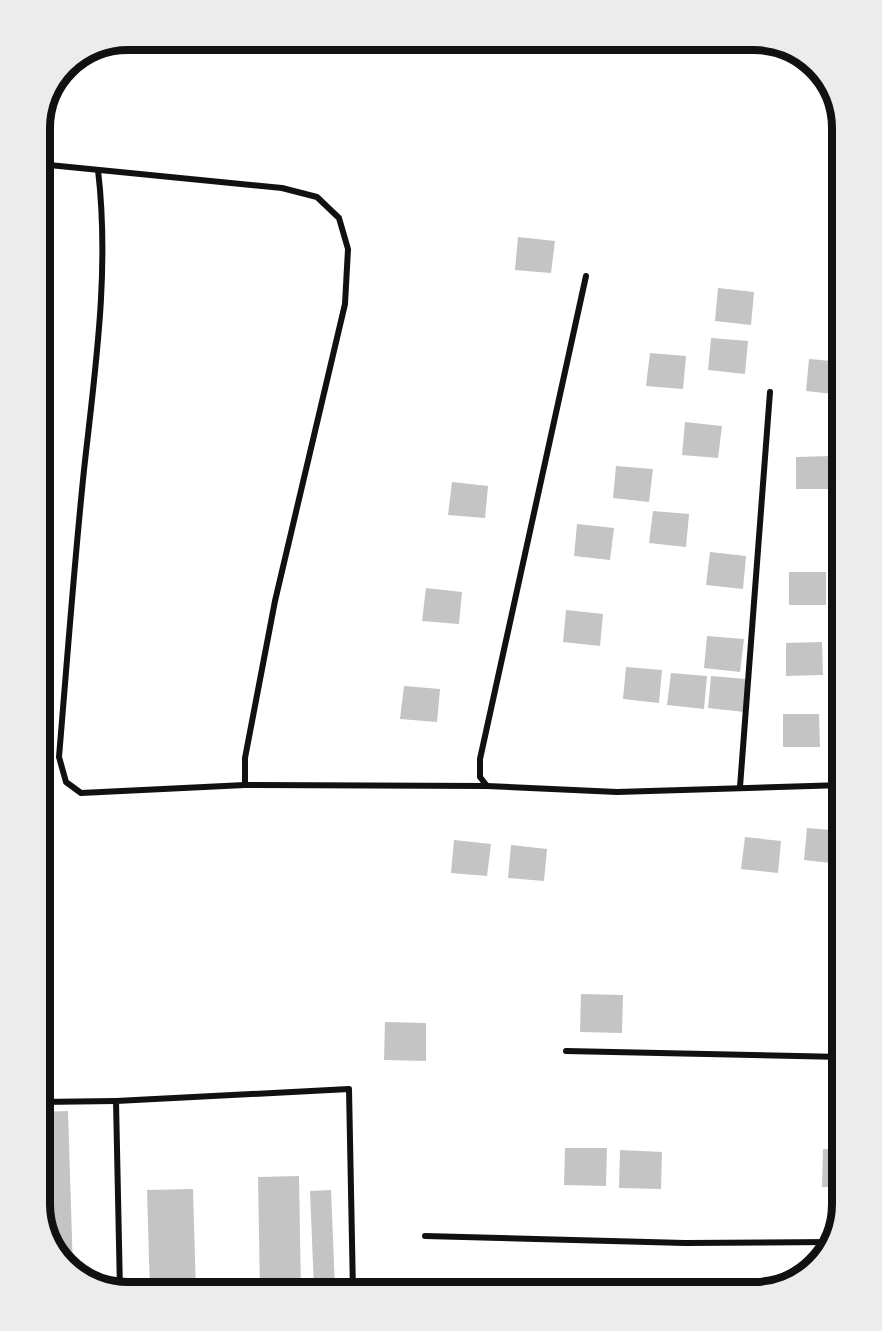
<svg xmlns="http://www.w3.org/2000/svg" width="882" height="1331" font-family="Merriweather,serif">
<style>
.building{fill:#c4c4c4}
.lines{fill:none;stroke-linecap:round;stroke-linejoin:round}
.minor{stroke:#111;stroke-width:6}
.rim{fill:none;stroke:#111;stroke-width:8}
</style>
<rect width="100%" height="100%" fill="#fff"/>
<g class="building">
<polygon points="518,237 555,241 551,273 515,270"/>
<polygon points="718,288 754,292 751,325 715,321"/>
<polygon points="711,338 748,341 745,374 708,370"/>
<polygon points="650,353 686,356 683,389 646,386"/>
<polygon points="809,359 843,362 842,395 806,391"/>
<polygon points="685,422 722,426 718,458 682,455"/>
<polygon points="832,456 832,489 796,489 796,457"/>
<polygon points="616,466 653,469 649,502 613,498"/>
<polygon points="452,482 488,486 485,518 448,515"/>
<polygon points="653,511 689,514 686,547 649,543"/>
<polygon points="577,524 614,528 610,560 574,556"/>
<polygon points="710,552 746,556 743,589 706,585"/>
<rect x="789" y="572" width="37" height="33"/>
<polygon points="426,588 462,592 459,624 422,621"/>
<polygon points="566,610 603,614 600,646 563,642"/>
<polygon points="707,636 744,639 740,672 704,668"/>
<polygon points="822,642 823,675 786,676 786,643"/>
<polygon points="626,667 662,670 659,703 623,699"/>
<polygon points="671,673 707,676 704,709 667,705"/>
<polygon points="711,676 747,679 744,712 708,708"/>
<polygon points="404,686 440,689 437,722 400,719"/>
<polygon points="783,714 819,714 820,747 783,747"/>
<polygon points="807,828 843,831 840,864 804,860"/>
<polygon points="745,837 781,841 778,873 741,869"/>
<polygon points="454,840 491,844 487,876 451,873"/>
<polygon points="511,845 547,849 544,881 508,878"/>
<polygon points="581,994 623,995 622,1033 580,1032"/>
<polygon points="385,1022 426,1023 426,1061 384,1060"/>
<polygon points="68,1111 73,1271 51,1247 39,1203 39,1112"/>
<polygon points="565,1148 607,1148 606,1186 564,1185"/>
<polygon points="823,1149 843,1150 843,1187 822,1187"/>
<polygon points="620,1150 662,1152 661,1189 619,1188"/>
<polygon points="299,1176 301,1292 260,1292 258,1177"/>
<polygon points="193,1189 196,1292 150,1292 147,1190"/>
<polygon points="331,1190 335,1288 314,1289 310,1191"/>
<rect x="642" y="1283" width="36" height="9"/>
</g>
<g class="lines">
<g class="minor">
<polyline points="39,164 282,188 317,197 339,218 348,249 345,304 275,601 245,758 245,785"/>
<path d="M98 170C110 271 95 370 84 470 74 566 67 662 59 757L66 782 81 793 245 785 487 786 617 792 843 785"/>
<polyline points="835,785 838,585"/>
<polyline points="487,786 480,777 480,759 586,276"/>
<polyline points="740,787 770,392"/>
<polyline points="566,1051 843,1057"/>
<polyline points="39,1102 116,1101"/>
<polyline points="425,1236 685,1243 833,1242"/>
<polyline points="120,1291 116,1101 349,1089 353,1292"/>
</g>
</g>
<path d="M0 0H882V1331H0ZM128 50H754A78 78 0 0 1 832 128V1204A78 78 0 0 1 754 1282H128A78 78 0 0 1 50 1204V128A78 78 0 0 1 128 50Z" fill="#ececec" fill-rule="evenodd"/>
<path class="rim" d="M128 50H754A78 78 0 0 1 832 128V1204A78 78 0 0 1 754 1282H128A78 78 0 0 1 50 1204V128A78 78 0 0 1 128 50Z"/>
</svg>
